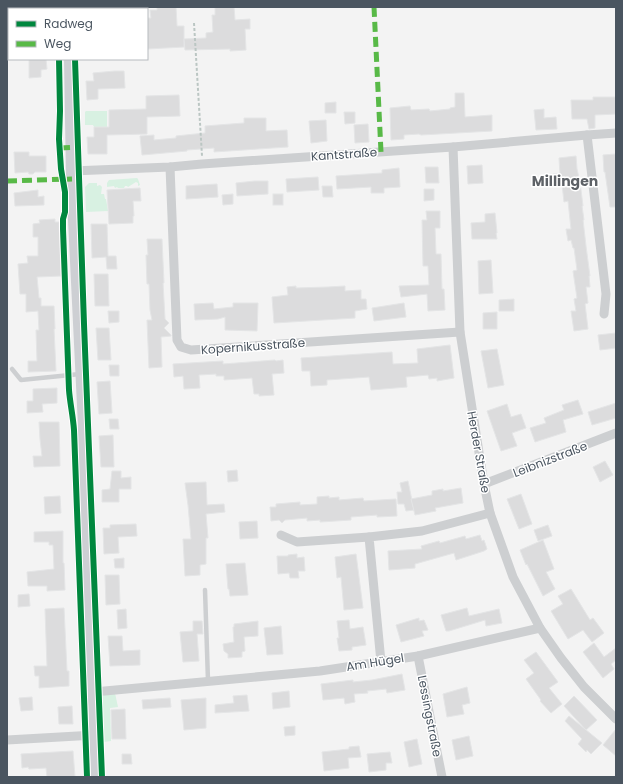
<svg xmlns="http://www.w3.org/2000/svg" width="623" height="784" font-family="Poppins,sans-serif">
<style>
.green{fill:#d8f1e2}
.building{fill:#dcdcdd;stroke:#e4e5e6}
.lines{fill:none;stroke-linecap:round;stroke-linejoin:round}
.path{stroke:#bbc6c3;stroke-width:2;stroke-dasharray:3 2;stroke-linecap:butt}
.lane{stroke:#cdcfd1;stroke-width:4.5}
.street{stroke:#cdcfd1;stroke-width:9}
.secondary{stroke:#cdcfd3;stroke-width:12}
.quiet{stroke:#58b947;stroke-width:5;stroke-dasharray:10 5;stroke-linecap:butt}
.cycleway-casing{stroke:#fff;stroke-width:8}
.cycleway{stroke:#00873e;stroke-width:6}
.labels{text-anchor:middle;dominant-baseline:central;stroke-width:3;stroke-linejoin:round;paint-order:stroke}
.street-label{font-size:12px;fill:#4a5560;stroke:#fff}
.quarter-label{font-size:14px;font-weight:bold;fill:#5e6267;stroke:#fff}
</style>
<rect width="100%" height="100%" fill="#f3f3f3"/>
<g class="green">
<polygon points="86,111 107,111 107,127 94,127 93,125 85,125 85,112"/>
<polygon points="137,178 138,179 140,185 138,186 138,183 136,182 128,187 127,186 125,186 124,188 118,188 117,187 115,188 114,186 107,187 107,183 109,180"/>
<polygon points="89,183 97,183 97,186 100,185 102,187 101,194 104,194 105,199 106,199 108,211 86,212 85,187"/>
<polygon points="115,693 118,707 110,708 111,741 104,742 102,697 105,694"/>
</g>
<g class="building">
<polygon points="157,7 176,7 177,26 184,26 184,47 147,49 147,18 151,18 150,10 157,10"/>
<polygon points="215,7 234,7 235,20 250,19 250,29 245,29 246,50 230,51 230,49 185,50 184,39 206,38 206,33 213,32 212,15 215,15"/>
<polygon points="29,59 46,59 47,69 41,70 41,77 29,78"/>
<polygon points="115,71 124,71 125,88 98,89 98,99 87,100 86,81 94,81 93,73"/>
<polygon points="455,93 464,93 465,117 492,115 492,131 421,135 419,134 404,135 404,139 391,140 390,108 410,106 411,110 429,109 430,111 450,109 450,108 455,107"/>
<polygon points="179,95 180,116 147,117 147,134 107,135 107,154 88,154 87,137 94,137 94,127 109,127 109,110 146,109 146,96"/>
<polygon points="593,97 616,97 616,114 595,115 595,128 589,129 587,119 572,119 571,100 593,100"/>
<polygon points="336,102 336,113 325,113 325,103"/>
<polygon points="544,109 544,118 556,117 557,129 536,130 534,110"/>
<polygon points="344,112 355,112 355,123 345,124"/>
<polygon points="244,118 266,118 266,131 287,130 288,147 214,152 214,148 187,150 187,151 142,155 140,136 154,135 154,140 176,138 176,136 205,133 205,126 244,123"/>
<polygon points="326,120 327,141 311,143 309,121"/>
<polygon points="368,124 369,142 355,143 354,125"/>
<polygon points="14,152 29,152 29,156 46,156 46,172 35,172 33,174 29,174 28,172 15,173"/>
<polygon points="616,154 616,207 610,207 605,172 604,172 603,155"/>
<polygon points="576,156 577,169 580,182 583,206 582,206 584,220 583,220 586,246 590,276 589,276 590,287 586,287 588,303 585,304 588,329 574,331 571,311 576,311 574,299 577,298 573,271 577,270 574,248 573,248 571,240 568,241 566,229 571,229 568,201 564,202 562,184 554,185 553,174 560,174 559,158"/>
<polygon points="482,165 483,183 468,184 467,166"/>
<polygon points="425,167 438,167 439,183 426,183"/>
<polygon points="399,168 400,187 384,188 384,193 371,193 371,187 337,189 336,176 382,173 382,170"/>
<polygon points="318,177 319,190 287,192 286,179"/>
<polygon points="255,181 268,181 268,194 237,196 236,183"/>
<polygon points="217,184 218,197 186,199 186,186"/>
<polygon points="322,186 332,186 333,197 323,197"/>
<polygon points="140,188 141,201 133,201 134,216 133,216 133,223 109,224 107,190"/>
<polygon points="424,189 434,189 434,200 424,201"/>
<polygon points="38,190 38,197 44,196 44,205 15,206 14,193"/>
<polygon points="233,194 233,204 223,205 222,195"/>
<rect x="273" y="194" width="10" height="11"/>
<polygon points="426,211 440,211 440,228 435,228 436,254 441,254 442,289 444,289 445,310 428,311 427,294 401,297 399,286 429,285 428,266 423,266 422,220 427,220"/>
<polygon points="495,213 497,233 496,233 497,239 472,239 471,223 485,222 485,214"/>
<polygon points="55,219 55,222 59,222 61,276 37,277 39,298 41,298 41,306 54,306 55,329 54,329 56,371 28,372 28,361 37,361 36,330 39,330 38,311 26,312 26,294 20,294 18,264 28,263 27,256 38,256 38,237 33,237 33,224 40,223 39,220"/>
<polygon points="91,224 107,224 108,256 116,256 117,269 107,269 106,257 92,258"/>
<polygon points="147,239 162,239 164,283 163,283 165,319 169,323 164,328 171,335 171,336 161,337 162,367 149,368 147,320 152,320 150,310 149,284 147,284 146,255 148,255"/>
<polygon points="491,260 493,293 479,294 478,261"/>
<polygon points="94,274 108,274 109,306 95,306"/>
<polygon points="296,286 296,288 328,287 345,286 345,291 361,290 361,299 366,299 367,309 355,311 355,318 274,323 272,297 288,295 287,287"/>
<polygon points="514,299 514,311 499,311 499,300"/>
<polygon points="213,303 214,309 233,307 233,303 258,303 257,331 225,330 225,317 218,319 195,320 194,304"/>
<polygon points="404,303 406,317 374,321 372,308"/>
<polygon points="108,311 119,311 119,322 109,323"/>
<polygon points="497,312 497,329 483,329 483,313"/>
<polygon points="96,328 109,328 111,360 98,360"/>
<polygon points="616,333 616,348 600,350 598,335"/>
<polygon points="450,345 454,378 437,381 437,378 429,379 428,375 406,377 407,387 371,390 369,377 327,380 327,385 311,386 310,371 302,371 301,358 392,352 393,364 418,363 417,349"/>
<polygon points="497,349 504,385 488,388 481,351"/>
<polygon points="275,360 276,361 283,360 284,373 272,374 274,395 259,396 259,394 254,394 252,378 224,380 224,376 216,376 216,374 199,375 200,388 184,389 183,376 174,377 173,364 223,361 223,364"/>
<polygon points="109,365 119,365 119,376 110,376"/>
<polygon points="110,381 112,413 99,414 97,382"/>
<polygon points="57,388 57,403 42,404 43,412 27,413 27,401 33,401 33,389"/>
<polygon points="578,400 583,414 563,420 566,432 535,442 530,428 546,423 544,418 564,410 562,405"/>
<polygon points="616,403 616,418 592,425 588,412"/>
<polygon points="507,404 511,417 521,414 526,428 512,433 517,446 501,451 487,411"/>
<polygon points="109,419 118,419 119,429 110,429"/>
<polygon points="39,422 59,422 60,466 34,467 33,456 42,456 40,439"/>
<polygon points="113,435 114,467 101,467 99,436"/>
<polygon points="605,461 613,475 600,482 593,467"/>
<polygon points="237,470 238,481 228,482 227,471"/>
<polygon points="112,471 121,471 121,478 131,477 131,489 119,489 119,502 102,502 102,490 110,489"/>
<polygon points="408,481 414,510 406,511 404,504 398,504 397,492 402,492 400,483"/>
<polygon points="206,482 207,505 224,504 225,512 206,514 208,538 206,538 206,564 200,565 200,575 185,576 183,539 191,539 188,505 185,483"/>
<polygon points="461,488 463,503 435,508 436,511 415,515 411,499 432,495 432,491 443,489 443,491"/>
<polygon points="521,494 532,524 519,529 507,499"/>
<polygon points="60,496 61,513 45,514 44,497"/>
<polygon points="329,496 329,498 339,497 339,500 363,498 364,501 396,499 397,516 377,517 377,515 351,517 351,520 320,522 320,520 307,521 307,518 285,520 282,523 279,520 271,521 270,507 276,507 276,504 300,502 300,505 317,504 317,497"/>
<polygon points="257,521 258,538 240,539 239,522"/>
<polygon points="136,524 137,536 118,537 119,553 104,554 103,528 110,528 110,525"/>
<polygon points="548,525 552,536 538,541 534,530"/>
<polygon points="63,531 63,563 64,563 65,590 47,591 47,586 28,586 27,572 54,569 53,545 49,545 49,542 34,542 34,532"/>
<polygon points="480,535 482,541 484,540 487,549 484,551 456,560 454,553 415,564 415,568 389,570 388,551 422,549 421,546 439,541 440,543 465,536 466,539"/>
<polygon points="543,540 554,569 546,572 555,589 543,596 527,564 526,565 520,550"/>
<polygon points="297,554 297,558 304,557 305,571 298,571 299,578 290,578 289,573 278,574 277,556 288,556 288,555"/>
<polygon points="356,554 363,608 344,610 341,577 337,578 335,557"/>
<polygon points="124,558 124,568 115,568 114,559"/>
<polygon points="245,563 248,595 230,596 229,589 228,589 226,564"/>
<polygon points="105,575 119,575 120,604 106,605"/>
<polygon points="571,589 590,620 593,618 604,633 592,642 583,630 568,639 551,611 563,604 558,596"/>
<polygon points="29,594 30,606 18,607 18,595"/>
<polygon points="64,608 67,671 69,671 69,686 39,688 39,676 35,676 34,666 47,666 45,609"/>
<polygon points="467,608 469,616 499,609 502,623 486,626 485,620 449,631 446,631 441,615"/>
<polygon points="126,609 127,628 118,629 117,610"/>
<polygon points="419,618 419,621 424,620 428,630 422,631 424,636 401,642 396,625"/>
<polygon points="349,620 350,629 363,627 366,645 352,647 352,650 339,651 337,638 339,638 337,621"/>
<polygon points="193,621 202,621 203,634 197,634 199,661 183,662 180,632 193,631"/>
<polygon points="258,621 258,636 244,637 245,651 242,652 242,657 228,658 228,654 224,651 223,644 234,642 233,627 234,627 234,624"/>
<polygon points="281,626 283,654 267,655 264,628"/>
<polygon points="108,636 122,636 123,651 140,650 140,665 110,666"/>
<polygon points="594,643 604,657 616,648 616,660 611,664 614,669 603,678 583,652"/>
<polygon points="536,652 558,682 549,688 562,704 551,713 540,701 541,700 526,679 534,673 524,660"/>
<polygon points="402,674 405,690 387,693 386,689 367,691 368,693 354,694 355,702 345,704 344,698 323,700 321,684 353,680 353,682 372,680"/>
<polygon points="467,687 470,703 462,705 464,714 447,717 443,694"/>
<polygon points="289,691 290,707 273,709 272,693"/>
<polygon points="247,695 249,711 215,713 215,705 234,703 233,696"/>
<polygon points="574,696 597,720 586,730 564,706"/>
<polygon points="32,697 33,710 21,711 19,698"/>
<polygon points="170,698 171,707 143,709 142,700"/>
<polygon points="206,698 206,728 184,730 181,700"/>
<polygon points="72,706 73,724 59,724 58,707"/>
<polygon points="125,709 126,739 112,739 111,710"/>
<polygon points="569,716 602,743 591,754 587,750 586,752 578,744 582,739 565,721"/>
<polygon points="295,726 295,735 285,736 284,727"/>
<polygon points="616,729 616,756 603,745"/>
<polygon points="469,736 473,756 456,760 452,740"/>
<polygon points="417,739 422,764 409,767 404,742"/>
<polygon points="359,746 361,757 348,758 349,768 324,771 322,752 349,749 349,747"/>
<polygon points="73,751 75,777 47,777 46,768 29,769 28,767 22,768 21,754"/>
<polygon points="390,752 392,763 386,763 386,770 369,772 367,754"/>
<polygon points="122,754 131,754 132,764 122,764"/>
</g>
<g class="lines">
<polyline class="path" points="194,23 202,156"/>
<g class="lane">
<polyline points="12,369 21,380 80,374"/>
<polyline points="205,590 208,681"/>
</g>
<g class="street">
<polyline points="587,135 606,294 604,314"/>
<polyline points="453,147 460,332 484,484 490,513 513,577 540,628 561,658 584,687 616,719"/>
<polyline points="170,167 177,340 181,347 191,350 460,332"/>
<polyline points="72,171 170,167 202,164 453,147 587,135 616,133"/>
<polyline points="484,484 616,433"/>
<polyline points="281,535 297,542 369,537"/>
<polyline points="418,656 442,777"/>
<polyline points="381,662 369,537 422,531 490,513"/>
<polyline points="94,692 320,671 418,656 540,628"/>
<polyline points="7,740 95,735"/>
</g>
<g class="secondary">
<polyline points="68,7 68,9"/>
<polyline points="70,59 72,179 84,426 85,523 90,600 97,777"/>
</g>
<g class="quiet">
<polyline points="57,7 57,9"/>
<polyline points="73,7 73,9"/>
<polyline points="374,7 381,152"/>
<polyline points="60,148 78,147"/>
<polyline points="7,181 72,179"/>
</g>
<g class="cycleway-casing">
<g id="cycleway">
<path d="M59 59 60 111 59 139 61 169 65 192V212L63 219V229L69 390C70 403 73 416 74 430L87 777"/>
<polyline points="75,59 84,324 102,777"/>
</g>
</g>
<use href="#cycleway" class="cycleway"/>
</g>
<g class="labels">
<g class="street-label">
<text transform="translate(344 154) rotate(-4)">Kantstraße</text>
<text transform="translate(253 346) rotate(-4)">Kopernikusstraße</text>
<text transform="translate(479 452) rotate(80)">Herder Straße</text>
<text transform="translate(550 459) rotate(-21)">Leibnizstraße</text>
<text transform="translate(375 662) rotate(-9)">Am Hügel</text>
<text transform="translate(430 716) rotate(79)">Lessingstraße</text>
</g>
<g class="quarter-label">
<text x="565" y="181">Millingen</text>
</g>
</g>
<rect width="623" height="784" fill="none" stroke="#4a5560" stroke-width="16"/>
<rect x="8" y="8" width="140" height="52" fill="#ffffff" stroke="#b7bbbf"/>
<rect x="16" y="21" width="20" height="6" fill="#00873e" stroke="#b7bbbf"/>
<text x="44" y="28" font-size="12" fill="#4a5560">Radweg</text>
<rect x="16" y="41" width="20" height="6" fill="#58b947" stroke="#b7bbbf"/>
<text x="44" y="48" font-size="12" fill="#4a5560">Weg</text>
</svg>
